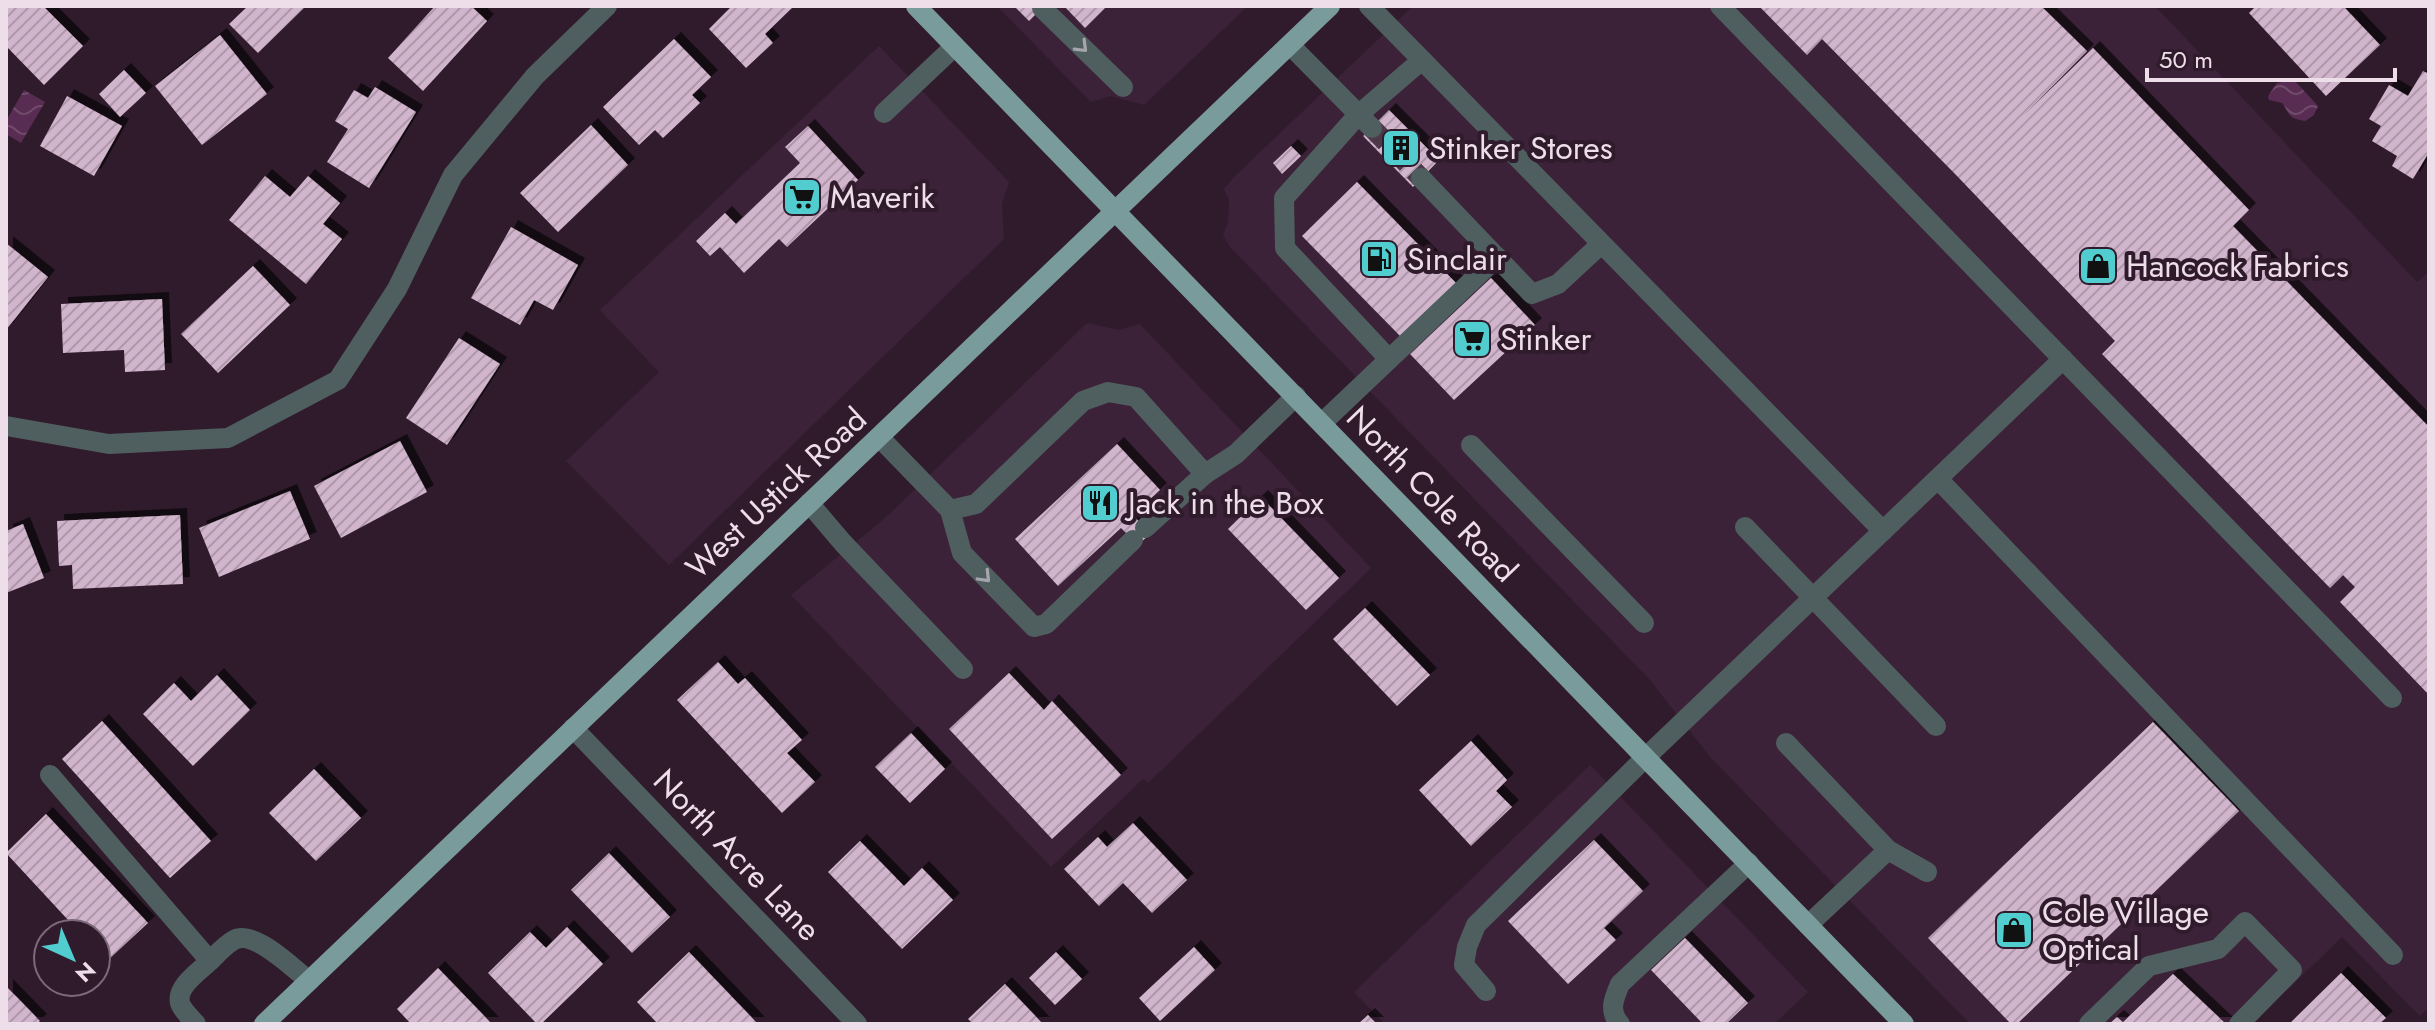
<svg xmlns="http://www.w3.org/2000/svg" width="2435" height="1030" font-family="Jost,sans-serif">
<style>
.built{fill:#3c2238}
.water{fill:url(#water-waves)}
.building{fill:url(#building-hatch);filter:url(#shadow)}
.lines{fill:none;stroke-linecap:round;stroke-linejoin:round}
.minor-tunnel{stroke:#4c3849;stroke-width:20;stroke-dasharray:20 10;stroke-linecap:butt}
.minor{stroke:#4f5f5f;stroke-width:20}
.major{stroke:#7a9b9b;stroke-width:20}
.oneway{stroke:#a6a5ab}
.labels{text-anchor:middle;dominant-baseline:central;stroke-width:8;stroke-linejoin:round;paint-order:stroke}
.poi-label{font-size:32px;fill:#eddeea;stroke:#301b2d;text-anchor:start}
.street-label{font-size:32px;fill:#eddeea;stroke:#301b2d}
</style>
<defs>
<pattern id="water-waves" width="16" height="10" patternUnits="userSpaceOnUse" patternTransform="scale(2)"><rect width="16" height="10" fill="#592d53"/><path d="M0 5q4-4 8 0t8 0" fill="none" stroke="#714b6c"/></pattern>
<pattern id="building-hatch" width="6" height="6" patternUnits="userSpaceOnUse" patternTransform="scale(2)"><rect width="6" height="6" fill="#d1b5cc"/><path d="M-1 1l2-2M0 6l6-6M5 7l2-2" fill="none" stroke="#ae98aa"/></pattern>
<filter id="shadow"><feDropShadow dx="7" dy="-7" stdDeviation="0" flood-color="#0009"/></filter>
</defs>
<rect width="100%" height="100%" fill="#301b2d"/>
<g class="built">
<polygon points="997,6 1248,6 1144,105 1110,96 1091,102"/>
<polygon points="1413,6 2155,6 2417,282 2429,272 2429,1007 2420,1016 2342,937 2252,1024 1970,1024 1711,758 1650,680 1230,247 1223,235 1228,222 1229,200 1224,189 1233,178"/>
<polygon points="879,46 1009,182 1002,204 1004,239 669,565 566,461 659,372 600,310"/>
<polygon points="1087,323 1119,330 1140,324 1371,568 1148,783 1143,779 1051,867 791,595 883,520"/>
<polygon points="1590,765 1808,992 1774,1024 1385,1024 1354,992"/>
</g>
<g class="water">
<path d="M2294 80 2318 106 2314 115 2305 121C2287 118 2291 115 2282 103L2269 100 2268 96 2277 83Z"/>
<polygon points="24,90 45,102 21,143 6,134 6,121"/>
</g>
<g class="building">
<polygon points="6,6 43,6 83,46 44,85 6,46"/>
<polygon points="248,6 306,6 258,53 229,24"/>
<polygon points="435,6 471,6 487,21 423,91 388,58"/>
<polygon points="732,6 794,6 765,34 773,43 746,68 709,29"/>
<polygon points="1014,6 1044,6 1029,21"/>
<polygon points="1064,6 1107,6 1085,28"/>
<polygon points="1759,6 2041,6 2087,51 2024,115 2093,48 2249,210 2233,226 2429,427 2429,695 2340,602 2355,587 2343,575 2330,588 2102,354 2115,341 1958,177 1822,39 1807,55"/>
<polygon points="2256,6 2343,6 2380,45 2326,96 2249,13"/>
<polygon points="220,35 267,94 202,145 155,86"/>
<polygon points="674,39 711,77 692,95 700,103 663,138 655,130 639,145 603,107"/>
<polygon points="124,70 146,93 120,117 99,94"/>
<polygon points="2423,71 2429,74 2429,152 2413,179 2392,166 2397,156 2372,141 2381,126 2369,119 2389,85 2408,96"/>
<polygon points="375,87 416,112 369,188 327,162 348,129 335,121 354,90 368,98"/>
<polygon points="67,96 122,126 94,176 40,146"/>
<polygon points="1389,110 1439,160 1413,187 1363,136"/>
<polygon points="591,125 628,165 558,232 520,193"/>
<polygon points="808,126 858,180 787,247 779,239 744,273 720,247 710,256 696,241 725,213 736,224 800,163 785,147"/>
<polygon points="1291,146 1301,156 1282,174 1273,163"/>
<polygon points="265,176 290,197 308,176 340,203 323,224 342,239 306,284 229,220"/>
<polygon points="1357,182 1456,283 1401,337 1302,236"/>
<polygon points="511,227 578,265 553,310 534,300 520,325 471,298"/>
<polygon points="6,243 48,277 6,330"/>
<polygon points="253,266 290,305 218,373 181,334"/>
<polygon points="1491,278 1535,325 1454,400 1410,354"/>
<polygon points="162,299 165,370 125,372 124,350 63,353 61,304"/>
<polygon points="459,338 500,364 447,445 406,418"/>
<polygon points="400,441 427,492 341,538 314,486"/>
<polygon points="1117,444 1160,490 1133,515 1150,534 1138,545 1121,528 1058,586 1015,539"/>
<polygon points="290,491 310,539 219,577 199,528"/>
<polygon points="1261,497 1339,578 1306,610 1228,529"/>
<polygon points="180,515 183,584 73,589 72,565 59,566 57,521"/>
<polygon points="23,524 44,578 6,593 6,531"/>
<polygon points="1365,608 1430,675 1397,706 1333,639"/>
<polygon points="718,662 738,684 745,678 802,740 787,753 815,782 782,813 677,700"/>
<polygon points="1009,673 1044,710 1052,701 1121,775 1052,839 949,729"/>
<polygon points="217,675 250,710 193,766 143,714 174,683 191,701"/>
<polygon points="102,721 211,841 170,878 62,759"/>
<polygon points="2153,722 2239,811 2017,1024 2011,1024 1928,938"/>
<polygon points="911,733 945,769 910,803 875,767"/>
<polygon points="1471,741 1507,780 1496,791 1512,807 1471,846 1419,790"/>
<polygon points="314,769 361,818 316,861 269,813"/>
<polygon points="46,814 148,923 107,961 96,950 96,934 81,934 6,853"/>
<polygon points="1133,823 1187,880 1152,913 1123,883 1099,906 1064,869 1098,837 1107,847"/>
<polygon points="1594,840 1643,891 1604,928 1616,940 1568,984 1508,921"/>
<polygon points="860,841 904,886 922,868 953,900 902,949 828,872"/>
<polygon points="609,853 670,917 632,953 571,890"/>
<polygon points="567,927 603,964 541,1024 537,1024 488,973 530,932 546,948"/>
<polygon points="1685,938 1748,1003 1726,1024 1703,1024 1651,970"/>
<polygon points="1194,947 1215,970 1160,1021 1139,998"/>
<polygon points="689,952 758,1024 658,1024 637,1002"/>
<polygon points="1056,952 1082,979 1055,1005 1029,978"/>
<polygon points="438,968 492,1024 411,1024 397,1009"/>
<polygon points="2341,973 2386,1018 2379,1024 2289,1024"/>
<polygon points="2173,974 2226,1024 2109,1024 2117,1017 2123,1022"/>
<polygon points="1005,984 1043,1024 973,1024 968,1019"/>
<polygon points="6,986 40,1021 36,1024 6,1024"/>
<polygon points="1368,1015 1377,1024 1358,1024"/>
</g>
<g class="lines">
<polyline class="minor-tunnel" points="1372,128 1421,178"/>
<g class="minor">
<polyline points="1369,6 1422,60 1358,115 1284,198 1285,248 1389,359"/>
<polyline points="1720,6 2392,698"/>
<polyline points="1042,8 1123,87"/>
<polyline points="1290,45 1372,128"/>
<polyline points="1422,60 1883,531"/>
<polyline points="884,113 955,46"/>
<polyline points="1421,178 1532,294 1558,284 1601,244"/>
<polyline points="1322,423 1497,257"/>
<polyline points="6,426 109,444 228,438 338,380 397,289 453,175 535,76 607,6"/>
<polyline points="879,437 950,510 976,504 1083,401 1108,392 1136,397 1205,474 1236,454 1296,396"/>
<polyline points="1471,445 1644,623"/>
<polyline points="1938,479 2393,955"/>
<polyline points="809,503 843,543 963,669"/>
<polyline points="950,510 962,553 1034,627 1046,624 1133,540"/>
<polyline points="1745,527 1936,726"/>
<polyline points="1145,528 1205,474"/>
<polyline points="573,728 857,1024"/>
<polyline points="1786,743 1888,850 1927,872"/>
<path d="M50 775 210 961C200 971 176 986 180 1003 182 1010 191 1018 196 1024"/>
<polyline points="1808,925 1888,850"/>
<path d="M210 961C217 954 225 945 234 940 254 929 293 968 309 981"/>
<polyline points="1486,991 1464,965 1467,947 1476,925 1646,757 2063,359"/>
<path d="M1620 1024C1608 1011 1614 998 1620 984L1749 863"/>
<polyline points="2089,1024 2149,966 2218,949 2245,922 2292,970 2239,1024"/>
</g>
<g class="major">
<polyline points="916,6 1904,1024"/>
<polyline points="264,1024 1330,6"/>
</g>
</g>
<defs><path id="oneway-chevron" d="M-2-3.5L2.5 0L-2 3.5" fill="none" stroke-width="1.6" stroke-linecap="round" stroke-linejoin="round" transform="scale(2)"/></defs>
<g class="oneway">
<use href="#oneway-chevron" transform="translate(1082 47) rotate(45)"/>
<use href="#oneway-chevron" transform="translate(985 577) rotate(46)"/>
</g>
<defs>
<g id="building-square" transform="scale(2)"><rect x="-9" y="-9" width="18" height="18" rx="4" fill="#52cdcf" stroke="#301b2d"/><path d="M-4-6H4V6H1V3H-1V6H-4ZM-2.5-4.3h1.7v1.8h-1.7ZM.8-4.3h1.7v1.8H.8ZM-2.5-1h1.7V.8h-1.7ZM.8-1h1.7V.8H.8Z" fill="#111"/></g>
<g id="supermarket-square" transform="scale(2)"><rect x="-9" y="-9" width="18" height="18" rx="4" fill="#52cdcf" stroke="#301b2d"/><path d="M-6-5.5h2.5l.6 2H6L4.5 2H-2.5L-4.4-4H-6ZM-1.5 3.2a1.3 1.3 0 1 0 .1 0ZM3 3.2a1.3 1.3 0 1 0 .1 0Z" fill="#111"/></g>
<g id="fuel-square" transform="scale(2)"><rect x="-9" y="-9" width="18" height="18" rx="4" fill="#52cdcf" stroke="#301b2d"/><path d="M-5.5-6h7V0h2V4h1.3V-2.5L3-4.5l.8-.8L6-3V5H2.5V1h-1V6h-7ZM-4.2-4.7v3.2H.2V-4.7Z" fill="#111"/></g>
<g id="shop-square" transform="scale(2)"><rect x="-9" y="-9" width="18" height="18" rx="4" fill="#52cdcf" stroke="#301b2d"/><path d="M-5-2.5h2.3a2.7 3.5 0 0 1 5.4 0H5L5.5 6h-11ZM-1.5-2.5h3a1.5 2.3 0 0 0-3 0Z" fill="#111"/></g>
<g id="restaurant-square" transform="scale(2)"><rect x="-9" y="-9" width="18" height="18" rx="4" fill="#52cdcf" stroke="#301b2d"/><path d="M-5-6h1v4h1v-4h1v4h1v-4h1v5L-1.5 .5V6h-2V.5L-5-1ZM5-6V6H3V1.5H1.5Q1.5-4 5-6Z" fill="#111"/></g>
</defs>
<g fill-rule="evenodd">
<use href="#building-square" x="1401" y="148"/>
<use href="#supermarket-square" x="802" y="197"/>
<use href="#fuel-square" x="1379" y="259"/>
<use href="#shop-square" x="2098" y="266"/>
<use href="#supermarket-square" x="1472" y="339"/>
<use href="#restaurant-square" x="1100" y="503"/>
<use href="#shop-square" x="2014" y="930"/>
</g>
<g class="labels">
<g class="poi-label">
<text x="1429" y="148">Stinker Stores</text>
<text x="830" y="197">Maverik</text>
<text x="1407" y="259">Sinclair</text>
<text x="2126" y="266">Hancock Fabrics</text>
<text x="1500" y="339">Stinker</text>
<text x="1128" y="503">Jack in the Box</text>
<text x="2042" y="912">Cole Village<tspan x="2042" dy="37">Optical</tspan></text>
</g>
<g class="street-label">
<text transform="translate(776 493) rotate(-43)">West Ustick Road</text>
<text transform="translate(1432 494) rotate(46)">North Cole Road</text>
<text transform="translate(737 855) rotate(46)">North Acre Lane</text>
</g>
</g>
<rect width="2435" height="1030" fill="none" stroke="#eddeea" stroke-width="16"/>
<g transform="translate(72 958) rotate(136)"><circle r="38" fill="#301b2d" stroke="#7c6979" stroke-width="2"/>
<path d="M0-6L14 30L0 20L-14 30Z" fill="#52cdcf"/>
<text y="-12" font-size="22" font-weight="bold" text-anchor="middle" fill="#eddeea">N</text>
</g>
<path d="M2147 68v12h248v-12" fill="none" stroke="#eddeea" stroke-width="4"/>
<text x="2159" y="68" font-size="24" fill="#eddeea" stroke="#301b2d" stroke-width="6" paint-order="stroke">50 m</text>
</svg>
